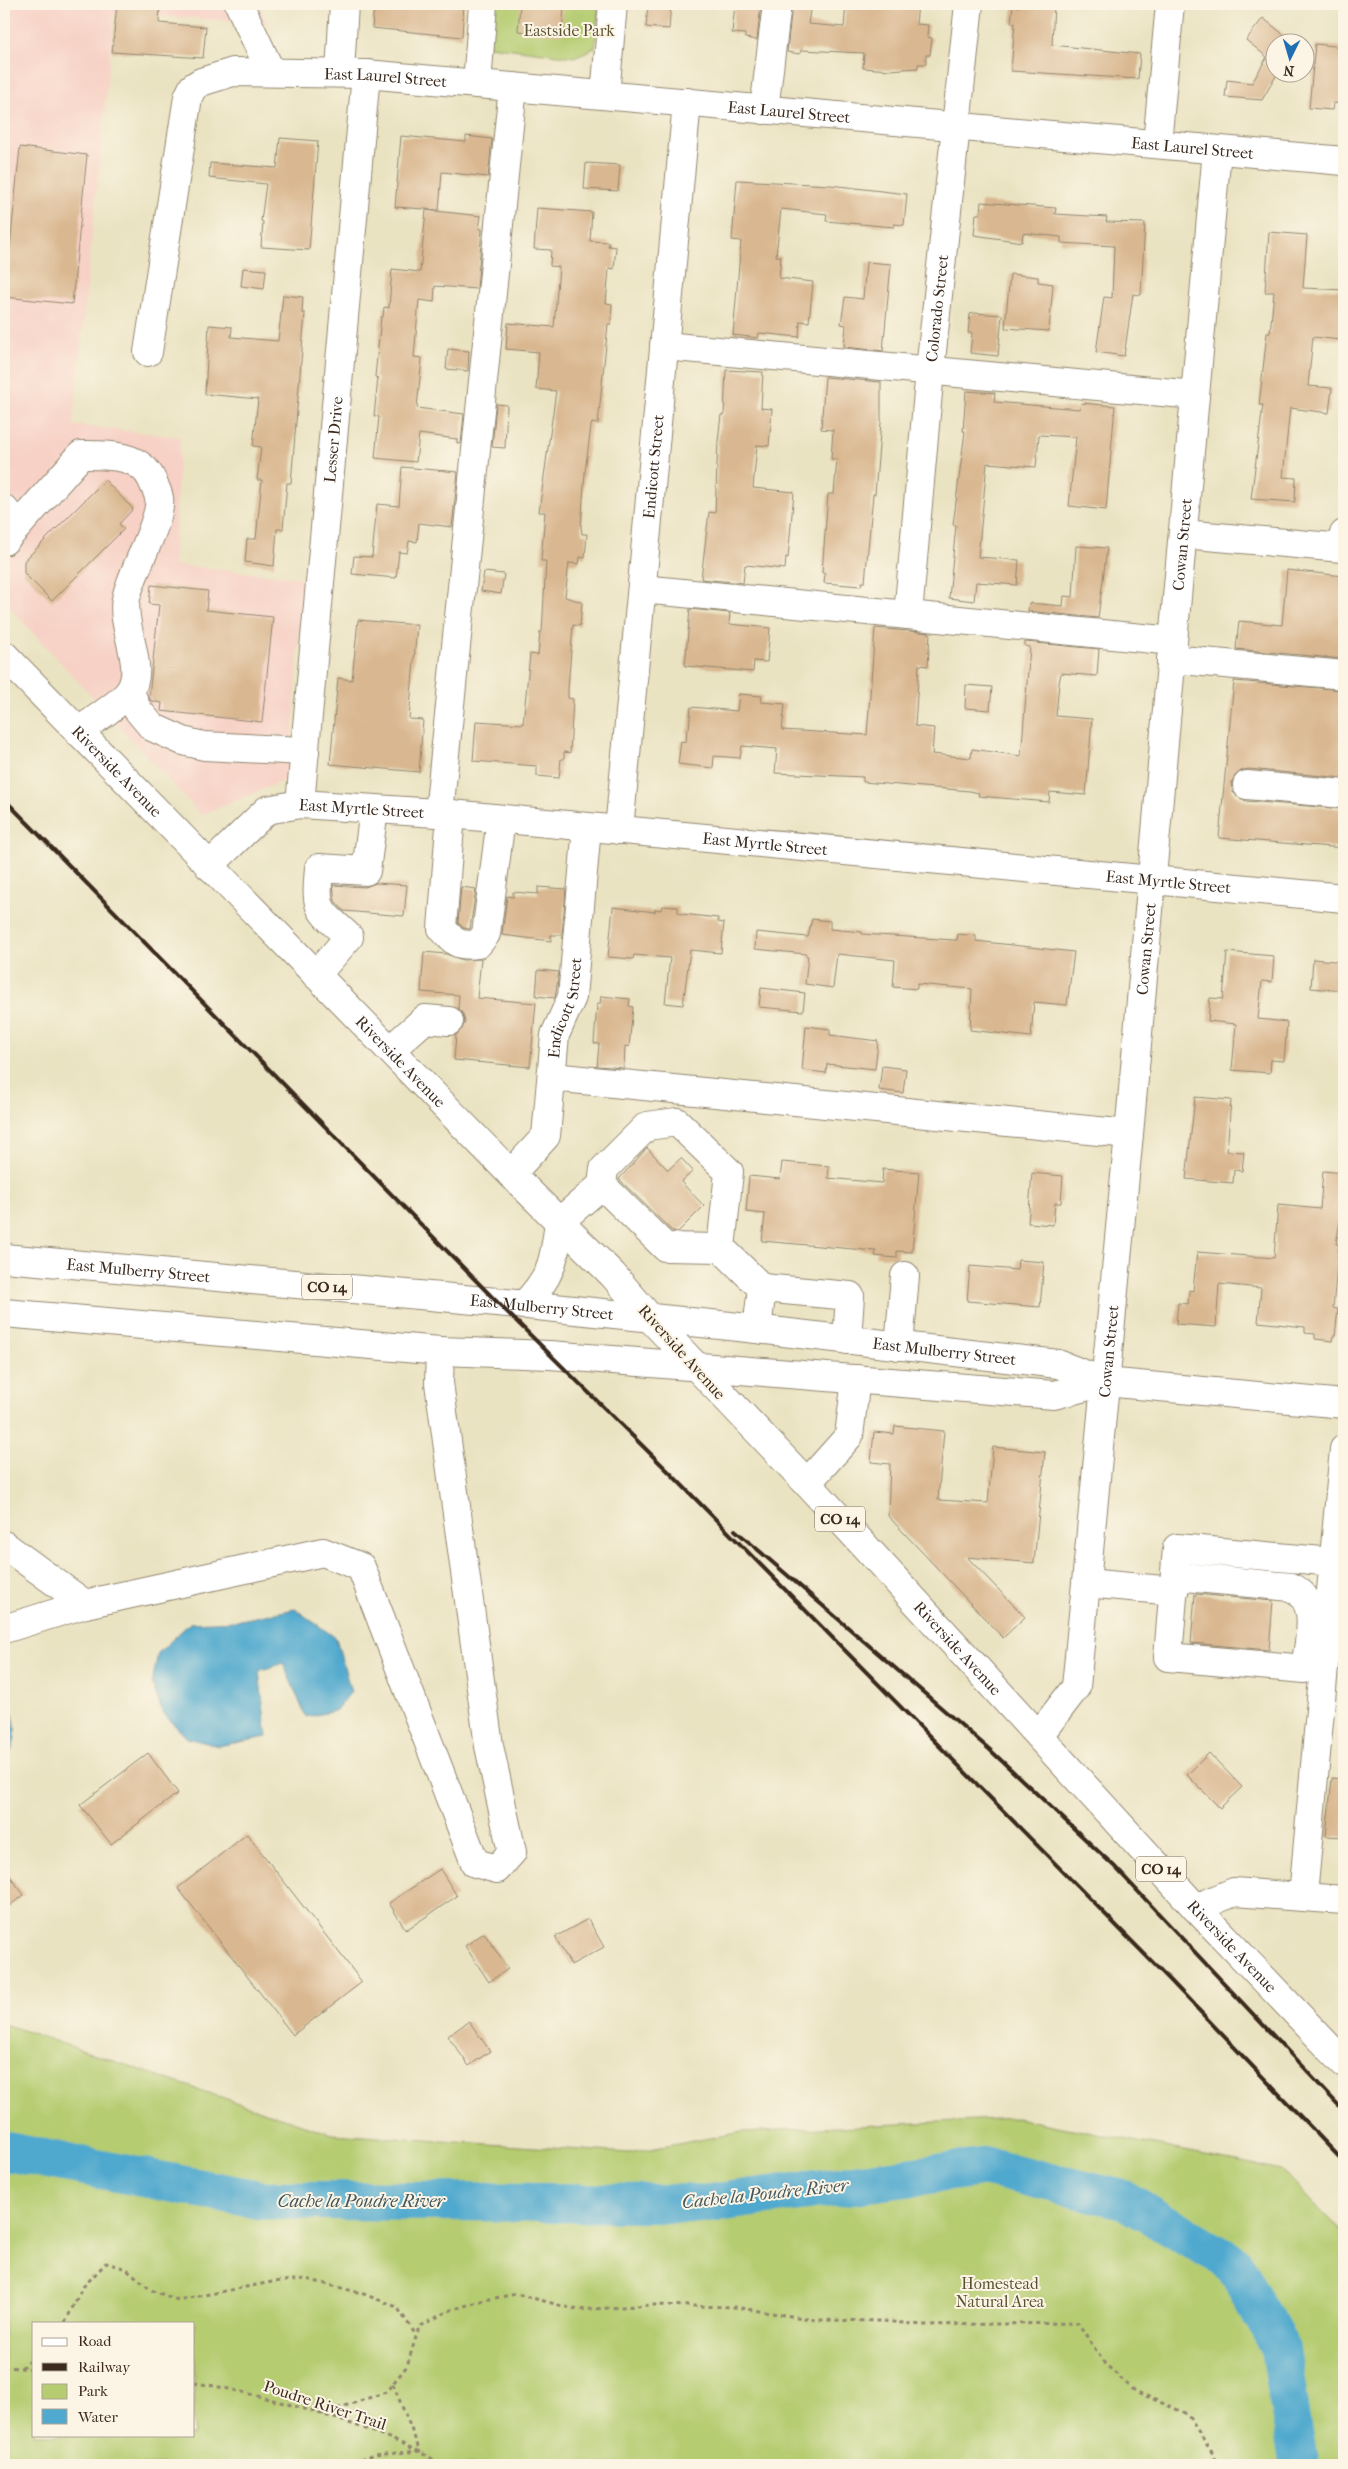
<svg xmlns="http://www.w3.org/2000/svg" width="1348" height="2469" font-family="'IM FELL French Canon',serif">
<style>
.built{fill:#f7d1c6}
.green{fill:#b5cc71;stroke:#787b48;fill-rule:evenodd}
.water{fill:#50a9ce;stroke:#466a76}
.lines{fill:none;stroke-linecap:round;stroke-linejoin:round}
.river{stroke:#50a9ce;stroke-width:39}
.building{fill:#d9b790}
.minor-casing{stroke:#928670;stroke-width:30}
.major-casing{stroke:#928670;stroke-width:30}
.highway-casing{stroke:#928670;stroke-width:30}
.path{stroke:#928670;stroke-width:3;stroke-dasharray:4 4;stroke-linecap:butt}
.minor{stroke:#fff;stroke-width:28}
.major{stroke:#fff;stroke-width:28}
.highway{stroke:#fff;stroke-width:28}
.rail{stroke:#3b2a1e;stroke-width:4}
.labels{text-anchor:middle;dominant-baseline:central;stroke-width:4;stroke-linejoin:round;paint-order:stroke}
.shield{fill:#fcf5e5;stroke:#75675a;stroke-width:1}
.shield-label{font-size:15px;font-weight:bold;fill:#3b2a1e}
.park-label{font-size:16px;fill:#5a5233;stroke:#fcf5e5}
.street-label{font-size:16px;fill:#3b2a1e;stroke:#fcf5e5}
.water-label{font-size:18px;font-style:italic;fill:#42565c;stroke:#fcf5e5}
</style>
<rect width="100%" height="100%" fill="#fcf5e5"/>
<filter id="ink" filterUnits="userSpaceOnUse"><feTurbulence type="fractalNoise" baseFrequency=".02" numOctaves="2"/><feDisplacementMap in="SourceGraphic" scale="10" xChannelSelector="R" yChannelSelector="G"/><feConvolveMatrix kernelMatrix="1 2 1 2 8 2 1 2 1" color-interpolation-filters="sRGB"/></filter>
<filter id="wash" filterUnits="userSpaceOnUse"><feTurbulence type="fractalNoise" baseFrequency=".0096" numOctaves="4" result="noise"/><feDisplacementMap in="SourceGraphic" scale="20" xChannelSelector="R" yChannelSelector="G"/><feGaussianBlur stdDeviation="1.12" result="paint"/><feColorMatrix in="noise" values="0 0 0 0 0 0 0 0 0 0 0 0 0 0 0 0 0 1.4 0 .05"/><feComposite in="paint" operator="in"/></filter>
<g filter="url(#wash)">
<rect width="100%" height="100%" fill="#eae3c2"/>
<polygon class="built" points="4,4 258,4 267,23 114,13 73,425 180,437 173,565 303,578 290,778 201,815 4,601"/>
<g class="green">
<polygon points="492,4 599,4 595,48 574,57 489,46"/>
<path d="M4 2024 331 2134 629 2153 742 2132 1016 2118 1282 2170 1344 2235V2465H4ZM34 2323H194V2435H34Z"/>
</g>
<g class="water">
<polygon points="295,1609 336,1638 351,1692 335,1711 306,1717 283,1663 259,1671 267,1737 218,1746 187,1738 163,1713 152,1684 158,1653 190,1623 236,1621"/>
<path d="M4 1698C19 1719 19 1743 4 1763Z"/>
</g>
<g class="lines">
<polyline class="river" points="4,2151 261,2200 705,2204 986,2167 1125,2200 1233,2263 1280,2347 1299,2465"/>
</g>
<g id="blocks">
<g class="building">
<polygon points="117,4 160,4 159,23 206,27 203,58 112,52"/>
<polygon points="374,4 464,4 462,37 372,28"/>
<polygon points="520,4 564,4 562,35 518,31"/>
<polygon points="648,4 671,4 669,29 646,27"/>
<polygon points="735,4 761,4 757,40 745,38 745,34 732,33"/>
<polygon points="792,4 811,4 808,24 844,27 846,4 918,4 916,24 928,25 927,37 932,38 930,55 926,55 926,64 918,64 918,68 890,70 863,68 864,53 801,50 800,54 787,52"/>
<polygon points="1019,4 1054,4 1052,45 1140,54 1138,79 1011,71 1015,23 1011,23 1013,6 1019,7"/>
<polygon points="1263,18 1293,42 1276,42 1276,76 1262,100 1225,97 1227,80 1252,83 1267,57 1246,40"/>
<polygon points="1315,44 1344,47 1344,104 1333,103 1332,110 1309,108"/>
<polygon points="401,136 466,142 466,136 492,139 488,177 442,172 439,210 395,207"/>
<polygon points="280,138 318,141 309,250 261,247 263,222 261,221 266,184 209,178 210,163 277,168"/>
<polygon points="20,147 87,155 72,304 5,297"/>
<polygon points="586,163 620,165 618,191 584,189"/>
<polygon points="737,180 830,185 907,194 904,225 894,224 894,227 826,221 827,214 781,209 776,256 781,256 779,278 813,282 809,322 800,321 799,337 759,333 758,338 733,335 741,241 732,240"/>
<polygon points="981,202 1056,208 1055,214 1107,217 1106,222 1145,223 1141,295 1133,294 1124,356 1096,352 1104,297 1112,298 1114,246 1061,243 1061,237 1023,233 1022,242 974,235 976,214 980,214"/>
<polygon points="537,208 592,212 590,241 609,242 608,246 616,247 614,269 609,268 606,303 612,304 611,324 608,324 598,424 592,423 591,426 585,472 581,527 582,534 587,534 585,558 580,557 579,564 569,563 565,597 582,602 580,626 573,625 568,689 568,698 573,699 570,753 564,752 564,759 561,759 559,778 537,776 537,766 473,761 476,721 523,724 530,654 538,655 540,632 542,632 546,561 541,561 545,512 539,512 556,391 536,389 539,352 506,349 508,323 554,327 559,267 550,266 551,250 534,249"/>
<polygon points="426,210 481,216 479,229 482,229 477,289 435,286 434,302 419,300 414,357 422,358 417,408 464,414 461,444 457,443 457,439 419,434 416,462 375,458 379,417 374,416 378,378 375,377 381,317 383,317 384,307 389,308 392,269 420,272"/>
<polygon points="1269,232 1307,235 1303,288 1344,290 1344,328 1341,340 1313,337 1308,386 1332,388 1329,413 1290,408 1283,477 1296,478 1295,502 1251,499 1263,405 1259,405 1267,333 1270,333 1274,292 1265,292"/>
<polygon points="866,262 891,264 883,351 844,347 846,325 841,324 845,297 863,299"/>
<polygon points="243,268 266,270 264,289 241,286"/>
<polygon points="1010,274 1038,277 1038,282 1053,284 1049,331 1005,328"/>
<polygon points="283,295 303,297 302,313 305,313 291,483 287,483 283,529 277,529 274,566 245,562 247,539 256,539 262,480 257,480 261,447 253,446 258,399 205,394 209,325 232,327 231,337 278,341"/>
<polygon points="974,313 1002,315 998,356 970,353 972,333 968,333 970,314"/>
<polygon points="448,349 469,351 468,371 446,369"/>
<polygon points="726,370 763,372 761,408 772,409 769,446 757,445 753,488 794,492 788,558 786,557 785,569 745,565 743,583 701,579 709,512 715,513 718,441 721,415 724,415"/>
<polygon points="825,377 881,382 881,422 875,494 873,494 865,582 862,582 861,586 824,583 825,573 822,573 828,494 834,494 837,459 831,459 833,430 821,429"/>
<polygon points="966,391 995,393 994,402 1080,409 1081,403 1115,406 1106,510 1069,506 1076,437 1039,435 1036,467 987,463 978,557 1019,560 1017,585 976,582 974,601 949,598 956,525 953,525 965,431 963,431"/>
<polygon points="496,404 507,405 505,448 492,447"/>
<polygon points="402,467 458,472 452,527 419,523 417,542 409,541 407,553 399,552 396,578 352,574 354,556 372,557 377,504 399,506"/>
<polygon points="105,480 133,509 119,524 124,529 52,601 24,573 24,561"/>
<polygon points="1076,546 1107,548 1098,618 1028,611 1029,603 1063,606 1064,596 1073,597"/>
<polygon points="1287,570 1344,576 1344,659 1236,649 1239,621 1282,625"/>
<polygon points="484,572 504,574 501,594 481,591"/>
<polygon points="151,585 208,591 206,610 273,617 262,722 161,711 162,703 151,701 149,696 159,605 149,604"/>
<polygon points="690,609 730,613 729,624 770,628 767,662 754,661 753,672 685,666"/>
<polygon points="358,620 417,625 409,719 423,720 419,772 330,764 338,678 352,680"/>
<polygon points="875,628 930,633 928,666 919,665 915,726 934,728 932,754 971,758 972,749 1021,756 1030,647 1025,646 1025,642 1099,649 1097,676 1061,673 1059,683 1056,716 1092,719 1086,795 1050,792 1049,802 978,796 979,793 970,791 863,782 863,777 775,773 777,749 742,746 740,758 714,756 713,768 678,764 681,741 686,742 687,728 689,729 691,707 737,711 739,694 762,696 761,702 785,704 782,730 867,735"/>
<polygon points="1234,681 1344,690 1344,778 1248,769 1241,771 1235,776 1231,784 1233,792 1238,797 1246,801 1344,809 1344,848 1219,838"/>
<polygon points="966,685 992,687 990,710 965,708"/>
<polygon points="376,883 407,885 404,916 344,911 335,901 333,885 365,887"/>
<polygon points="461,887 476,889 470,929 464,928 458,923"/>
<polygon points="538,887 566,889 562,935 551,935 551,941 502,935 507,896 513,897 513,892 538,894"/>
<polygon points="662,906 678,907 678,912 682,914 718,918 718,922 724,923 721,953 690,950 683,1005 665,1003 670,958 634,955 633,959 608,957 613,907 655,912 655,909 661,910"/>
<polygon points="812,919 830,921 830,929 862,932 862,934 954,940 957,940 958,934 976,936 976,941 1074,952 1067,1005 1034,1002 1031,1037 970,1030 972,989 917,984 917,989 893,987 895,960 837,954 833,988 805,984 808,956 806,956 806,954 755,949 756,932 808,937"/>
<polygon points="424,952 446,954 463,960 481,959 477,998 536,1003 530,1067 454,1060 456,1035 462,1029 465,1022 463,1014 458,1008 459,995 421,992"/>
<polygon points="1227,952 1274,956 1272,982 1262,981 1258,1019 1287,1022 1284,1061 1271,1060 1270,1073 1232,1070 1236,1024 1208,1021 1210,998 1223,999"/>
<polygon points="1313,959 1344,962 1344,991 1311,988"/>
<polygon points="538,970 559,972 555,998 536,996"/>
<polygon points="761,988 805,993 803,1011 759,1007"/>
<polygon points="601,996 630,999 629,1006 633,1007 629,1047 625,1046 624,1068 597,1066 599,1044 594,1043 597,1004 600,1004"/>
<polygon points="806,1026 830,1029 830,1035 878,1041 875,1069 827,1064 826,1073 802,1070"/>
<polygon points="882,1066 906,1069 903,1093 879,1090"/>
<polygon points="1195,1097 1231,1100 1227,1151 1244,1152 1242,1171 1234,1170 1233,1183 1186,1179"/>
<polygon points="647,1148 668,1170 681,1158 693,1171 681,1182 704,1206 678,1232 672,1231 619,1179"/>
<polygon points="782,1162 829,1166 828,1178 882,1183 883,1169 919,1172 912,1252 897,1251 897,1258 875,1256 876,1251 762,1241 765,1214 746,1212 749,1176 780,1179"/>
<polygon points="1323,1171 1344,1173 1344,1199 1336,1244 1339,1244 1333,1308 1338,1309 1335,1336 1333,1336 1332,1341 1315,1339 1315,1334 1305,1333 1305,1327 1258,1322 1261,1288 1219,1284 1216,1327 1176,1324 1178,1303 1188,1304 1189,1290 1193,1291 1197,1252 1274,1258 1278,1205 1320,1209"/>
<polygon points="1032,1173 1063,1176 1061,1203 1055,1203 1053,1225 1028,1223"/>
<polygon points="1018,1260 1044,1262 1040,1307 967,1301 970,1266 1017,1270"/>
<polygon points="895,1426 944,1431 938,1500 988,1503 993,1447 1045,1452 1034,1563 967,1557 1025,1617 1003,1638 888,1516 890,1464 871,1462 874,1432 894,1434"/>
<polygon points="1195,1594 1273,1601 1269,1650 1191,1643"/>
<polygon points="148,1753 178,1793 111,1844 80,1805"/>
<polygon points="1209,1753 1242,1787 1220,1808 1187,1775"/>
<polygon points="1332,1778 1344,1779 1344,1837 1326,1836"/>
<polygon points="247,1834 362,1982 293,2035 178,1888"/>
<polygon points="4,1868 24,1895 4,1910"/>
<polygon points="440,1869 457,1896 406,1930 389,1903"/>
<polygon points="588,1919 604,1947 571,1965 555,1937"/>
<polygon points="484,1933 508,1969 489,1982 465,1946"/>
<polygon points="469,2021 490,2051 469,2066 448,2036"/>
</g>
</g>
</g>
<g filter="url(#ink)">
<use href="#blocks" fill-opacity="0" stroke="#928670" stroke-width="1"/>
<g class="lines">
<g class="minor-casing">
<g id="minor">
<polyline points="239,4 271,72"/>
<polyline points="340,72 344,4"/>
<polyline points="477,84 483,4"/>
<polyline points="605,95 613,4"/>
<polyline points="764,110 777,4"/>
<polyline points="1157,144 1170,4"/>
<polyline points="664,346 1195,395"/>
<path id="s1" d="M148 352 188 97 193 87 201 82 233 72 366 74 1344 161"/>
<polyline points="4,509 18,526 4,541"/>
<path d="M18 526 81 455C105 455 140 453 152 480 154 485 158 492 159 498 163 520 130 574 126 599 120 626 147 668 129 692 120 704 92 721 78 732"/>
<polyline points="1183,534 1343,548 1344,534"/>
<polyline points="642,589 1173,641"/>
<path id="s2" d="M908 615 930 370 969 4"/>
<polyline points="1171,659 1344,675"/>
<polyline points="130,691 137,709 152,727 183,741 204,746 305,751"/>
<polyline points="1247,785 1344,794"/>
<path id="s3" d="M300 804 366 74"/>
<polyline points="439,813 513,87"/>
<path d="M451 814 442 928C454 942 458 947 478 944L486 934 501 819"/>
<path id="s4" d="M619 830 687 102"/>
<path id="s5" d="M209 866 267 810 300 804 451 814 1344 898"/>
<path d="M316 975 349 937C318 908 315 912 319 868L366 871 374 809"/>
<polyline points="390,1050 425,1019 449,1021"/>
<polyline points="552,1077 1129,1134"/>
<path id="s6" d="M511 1174 546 1136 555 1035 572 997 587 827"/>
<polyline points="602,1185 665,1247 721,1248"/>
<polyline points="559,1222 602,1185 604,1169 647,1126 677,1122 729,1172 721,1248 762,1288 850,1296 847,1340"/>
<polyline points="757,1329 762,1288"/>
<polyline points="899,1346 905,1276"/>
<polyline points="807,1483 849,1436 856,1379"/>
<polyline points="4,1545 85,1604 323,1552 361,1567 475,1863 497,1869 512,1852 489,1746 439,1383 440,1351"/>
<path d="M1175 1576 1291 1587C1322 1600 1308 1643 1305 1669L1168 1657 1177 1548 1334 1562"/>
<polyline points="1086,1583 1174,1591"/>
<polyline points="4,1629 85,1604"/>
<path id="s7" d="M1039 1735 1076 1687 1129 1134 1217 150"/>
<polyline points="1303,1896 1344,1449"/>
<polyline points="1196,1908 1234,1892 1344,1900"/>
</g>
</g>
<g class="major-casing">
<g id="major">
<path id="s8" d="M4 655 511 1174 613 1275 651 1319"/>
</g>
</g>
<g class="highway-casing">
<g id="highway">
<path id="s9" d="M4 1258 497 1302 730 1326 1058 1364 1105 1382 1344 1404"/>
<path d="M524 1305C552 1276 554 1262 559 1222"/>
<polyline points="4,1313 440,1351 550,1355 1054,1395 1105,1382"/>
<path id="s10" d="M651 1319 807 1483 1196 1908 1344 2063"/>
</g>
</g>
<g class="path">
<polyline points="65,2323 82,2288 106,2263 127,2269 151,2290 178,2300 272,2282 306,2279 361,2293 397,2307 416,2335"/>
<polyline points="4,2367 34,2369"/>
<polyline points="21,2368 34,2358"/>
<path d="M194 2383C227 2387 258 2396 291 2405 343 2420 396 2437 443 2465"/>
<polyline points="322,2414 386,2392 407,2366 419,2327 448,2311 484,2300 517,2294 578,2310 652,2305 734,2307 816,2320 883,2321 922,2325 1078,2323 1105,2364 1135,2391 1187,2414 1213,2454 1216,2465"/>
<polyline points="346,2465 374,2455 420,2451 393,2384"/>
</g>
<use href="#minor" class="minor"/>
<use href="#major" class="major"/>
<use href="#highway" class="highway"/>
<g class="rail">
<polyline points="4,799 497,1302 669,1472 1171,1981 1344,2162"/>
<polyline points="735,1530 989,1749 1115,1867 1344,2111"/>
</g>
</g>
</g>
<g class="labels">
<g class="shield">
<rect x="302" y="1274.5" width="50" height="25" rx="4"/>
<rect x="815" y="1506.5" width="50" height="25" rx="4"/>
<rect x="1136" y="1856.5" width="50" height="25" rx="4"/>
</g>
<g class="shield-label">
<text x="327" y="1287">CO 14</text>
<text x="840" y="1519">CO 14</text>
<text x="1161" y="1869">CO 14</text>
</g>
<g class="park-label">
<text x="569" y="30">Eastside Park</text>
<text x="1000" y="2283">Homestead<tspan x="1000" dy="18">Natural Area</tspan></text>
</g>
<g class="street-label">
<text stroke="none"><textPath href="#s1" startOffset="465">East Laurel Street</textPath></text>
<text stroke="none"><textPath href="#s1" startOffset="870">East Laurel Street</textPath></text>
<text stroke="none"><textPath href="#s1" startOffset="1275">East Laurel Street</textPath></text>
<text stroke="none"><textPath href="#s2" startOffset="308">Colorado Street</textPath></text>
<text stroke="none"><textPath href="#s3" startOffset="366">Lesser Drive</textPath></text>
<text stroke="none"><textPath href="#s4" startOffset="365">Endicott Street</textPath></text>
<text stroke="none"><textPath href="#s7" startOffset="1208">Cowan Street</textPath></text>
<text stroke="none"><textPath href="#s8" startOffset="162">Riverside Avenue</textPath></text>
<text stroke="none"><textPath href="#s5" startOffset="176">East Myrtle Street</textPath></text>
<text stroke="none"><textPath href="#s5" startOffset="581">East Myrtle Street</textPath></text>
<text stroke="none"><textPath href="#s5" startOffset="986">East Myrtle Street</textPath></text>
<text stroke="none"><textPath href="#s7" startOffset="802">Cowan Street</textPath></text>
<text stroke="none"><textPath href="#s6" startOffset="182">Endicott Street</textPath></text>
<text stroke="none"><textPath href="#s8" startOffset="568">Riverside Avenue</textPath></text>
<text stroke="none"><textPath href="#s9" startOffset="135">East Mulberry Street</textPath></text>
<text stroke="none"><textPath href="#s9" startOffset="540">East Mulberry Street</textPath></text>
<text stroke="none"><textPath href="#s9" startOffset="945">East Mulberry Street</textPath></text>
<text transform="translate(682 1352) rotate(48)">Riverside Avenue</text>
<text stroke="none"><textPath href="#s7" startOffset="398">Cowan Street</textPath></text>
<text stroke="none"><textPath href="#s10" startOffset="450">Riverside Avenue</textPath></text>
<text stroke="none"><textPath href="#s10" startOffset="855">Riverside Avenue</textPath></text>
<text transform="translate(325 2405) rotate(18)">Poudre River Trail</text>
</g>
<g class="water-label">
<text transform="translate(765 2194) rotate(-6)">Cache la Poudre River</text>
<text x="361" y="2201">Cache la Poudre River</text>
</g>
</g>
<rect width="1348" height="2469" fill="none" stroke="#fcf5e5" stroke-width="20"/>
<rect x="32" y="2322" width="162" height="115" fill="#fcf5e5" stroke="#afa495"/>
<rect x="42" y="2338" width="25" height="8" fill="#ffffff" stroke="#afa495"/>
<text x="78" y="2346" font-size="15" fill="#3b2a1e">Road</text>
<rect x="42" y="2363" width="25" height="8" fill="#3b2a1e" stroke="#afa495"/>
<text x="78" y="2372" font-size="15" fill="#3b2a1e">Railway</text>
<rect x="42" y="2384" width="25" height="15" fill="#b5cc71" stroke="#afa495"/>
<text x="78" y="2396" font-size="15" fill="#3b2a1e">Park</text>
<rect x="42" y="2409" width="25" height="15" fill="#50a9ce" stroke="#afa495"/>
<text x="78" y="2422" font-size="15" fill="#3b2a1e">Water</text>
<g transform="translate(1290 58) rotate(185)"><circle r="24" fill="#fcf5e5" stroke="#afa495"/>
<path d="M0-4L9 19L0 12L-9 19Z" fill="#1f6fb2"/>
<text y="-8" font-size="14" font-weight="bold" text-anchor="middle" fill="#3b2a1e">N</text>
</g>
</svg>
